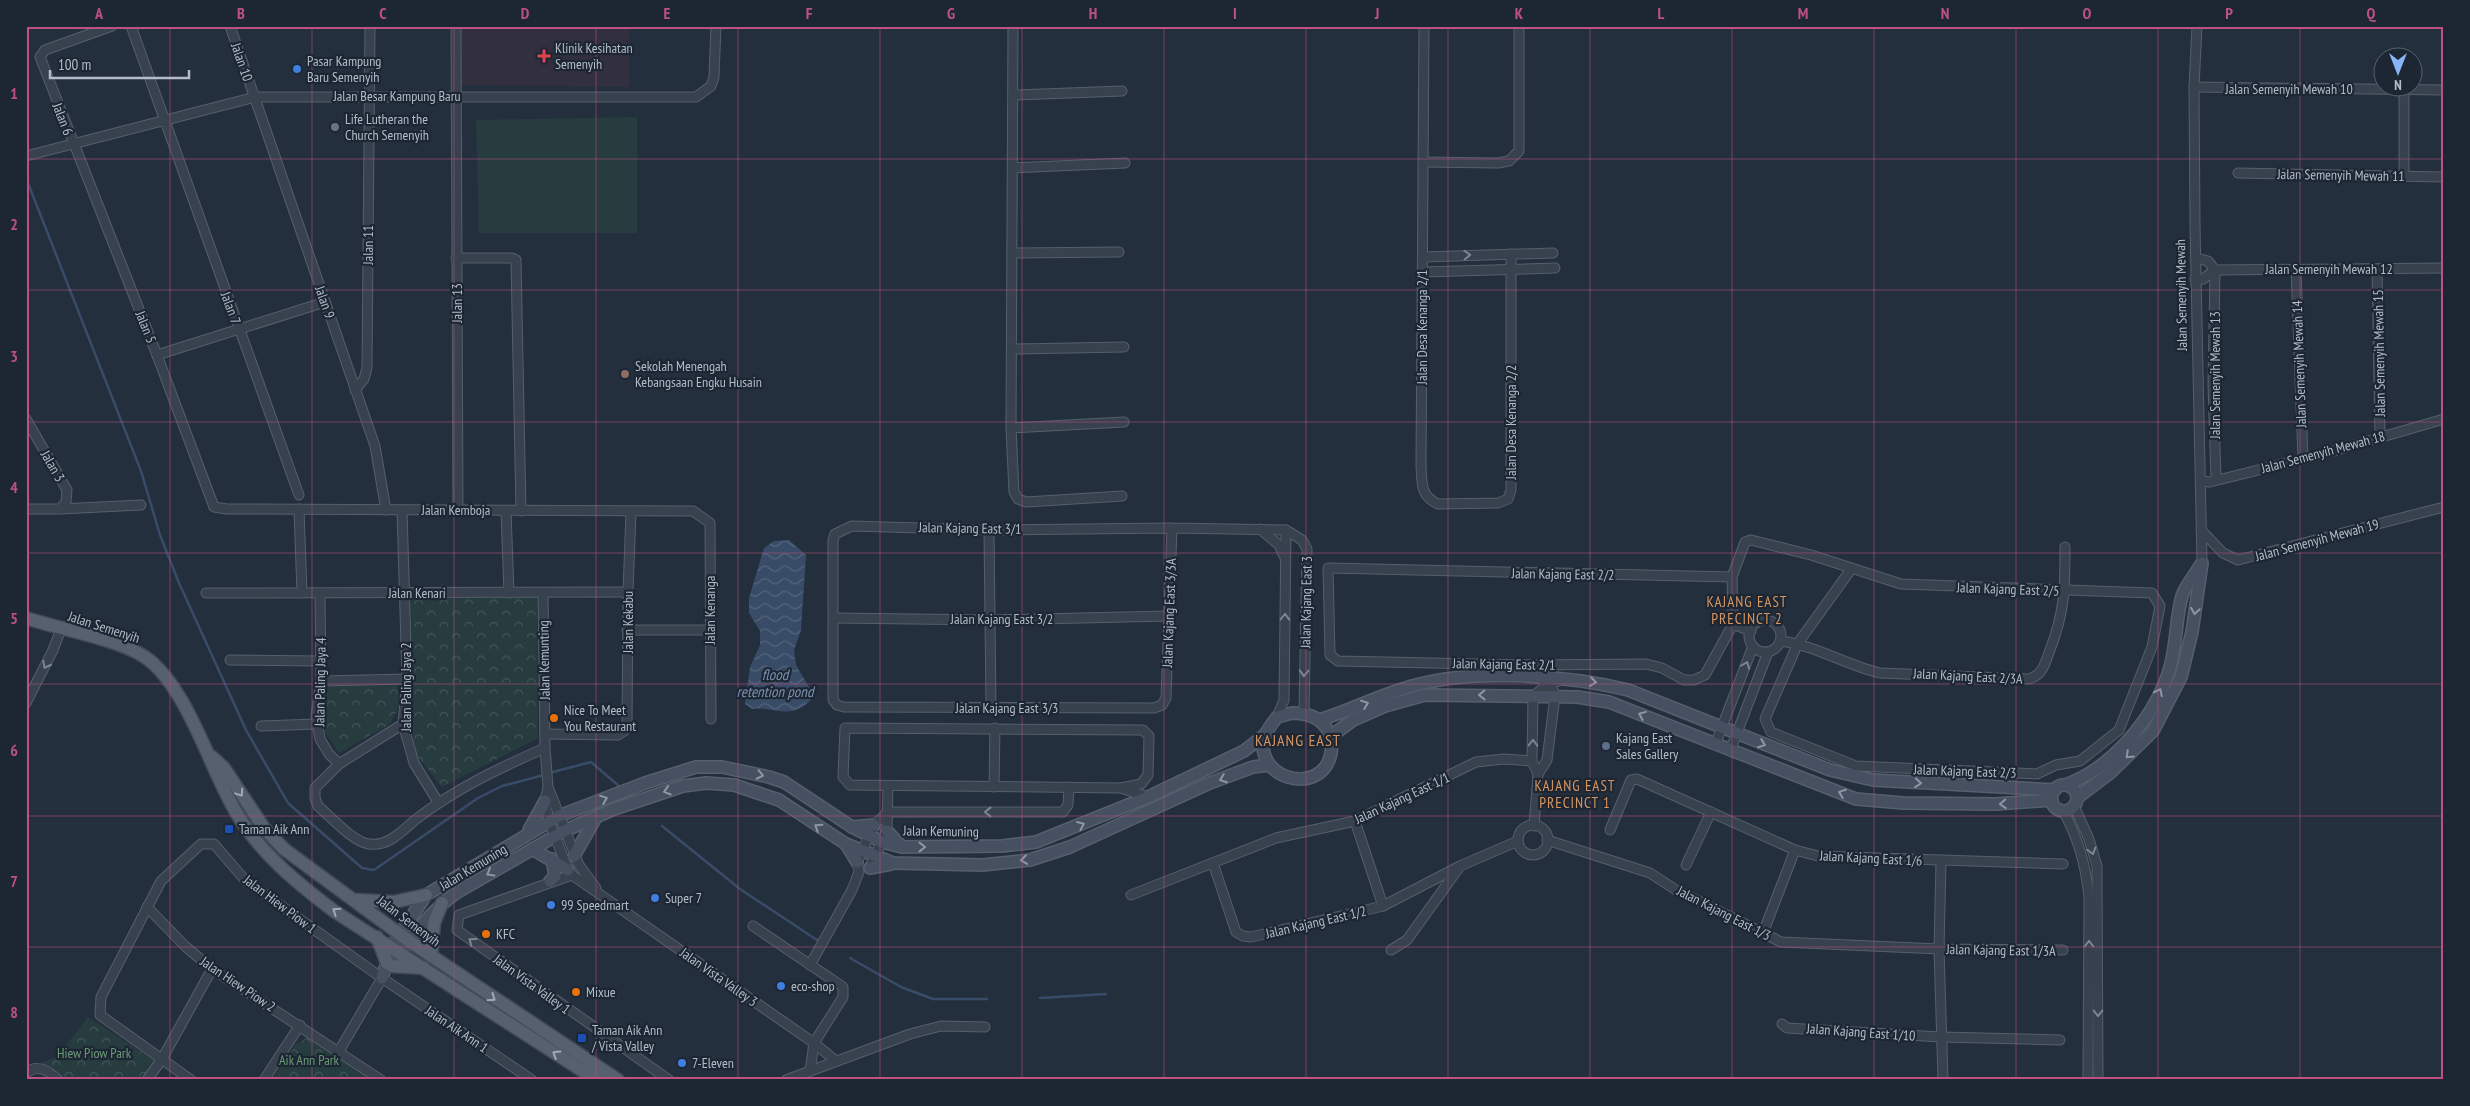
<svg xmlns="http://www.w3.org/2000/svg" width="2470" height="1106" font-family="'PT Sans Narrow',sans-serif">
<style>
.medical{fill:#32303f}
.park{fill:url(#park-crowns)}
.pitch{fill:#263c3f}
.water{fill:url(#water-waves)}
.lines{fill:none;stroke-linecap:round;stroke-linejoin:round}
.stream{stroke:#394c67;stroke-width:2.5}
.street-casing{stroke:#565f6c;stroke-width:11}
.secondary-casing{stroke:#565f6c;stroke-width:14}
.primary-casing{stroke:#414a57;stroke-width:15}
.street{stroke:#38414e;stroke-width:9}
.secondary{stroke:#465061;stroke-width:11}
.primary{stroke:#56606e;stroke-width:12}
.oneway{stroke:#7c8592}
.oneway2{stroke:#8e96a5}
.oneway3{stroke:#a1aab7}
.grid{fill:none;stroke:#bd5182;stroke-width:1;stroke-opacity:0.55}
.health-dot{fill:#e0444e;stroke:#1d2633;stroke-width:2}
.shop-dot{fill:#3f7fe0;stroke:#1d2633;stroke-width:2}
.worship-dot{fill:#6b7280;stroke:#1d2633;stroke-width:2}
.education-dot{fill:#8d6e63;stroke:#1d2633;stroke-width:2}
.food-dot{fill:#e8710a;stroke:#1d2633;stroke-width:2}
.service-dot{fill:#5c6f8a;stroke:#1d2633;stroke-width:2}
.transit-dot{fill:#1a4fb4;stroke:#1d2633;stroke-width:2}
.labels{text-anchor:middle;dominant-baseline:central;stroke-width:4.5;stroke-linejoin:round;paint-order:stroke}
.poi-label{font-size:14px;fill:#b4bcc9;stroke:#1d2633;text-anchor:start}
.street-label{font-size:14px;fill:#b4bcc9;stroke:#1d2633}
.park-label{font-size:14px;fill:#6b9a76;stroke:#1d2633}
.neighbourhood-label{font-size:15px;letter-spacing:1px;fill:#d59563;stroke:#1d2633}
.water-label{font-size:15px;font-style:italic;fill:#7c92b1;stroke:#1d2633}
.quarter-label{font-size:16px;letter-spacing:1px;fill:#d59563;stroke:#1d2633}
.neatline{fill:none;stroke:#bd5182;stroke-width:2}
.grid-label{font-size:16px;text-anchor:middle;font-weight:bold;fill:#bd5182}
</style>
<defs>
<pattern id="park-crowns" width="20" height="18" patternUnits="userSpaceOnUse" patternTransform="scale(1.25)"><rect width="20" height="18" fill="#263c3f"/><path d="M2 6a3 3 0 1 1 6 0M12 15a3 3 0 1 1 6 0" fill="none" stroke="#435659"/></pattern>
<pattern id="water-waves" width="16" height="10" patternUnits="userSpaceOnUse" patternTransform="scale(1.25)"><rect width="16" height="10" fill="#394c67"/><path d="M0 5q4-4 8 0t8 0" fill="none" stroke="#53647b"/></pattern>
</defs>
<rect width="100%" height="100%" fill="#242f3e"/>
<polygon class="medical" points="460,26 629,26 629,87 459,85"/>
<g class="park">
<polygon points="537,597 538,738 442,787 416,754 413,744 411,599"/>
<polygon points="397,683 399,706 390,724 339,753 325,733 325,684"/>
<polygon points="88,1017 156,1062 143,1080 65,1080 42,1062 57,1057"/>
<polygon points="307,1038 318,1043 372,1080 272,1080 296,1044"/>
</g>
<polygon class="pitch" points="637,117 637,233 479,233 476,120"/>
<path class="water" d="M789 540 806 555 801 630 794 650 796 665 809 687 811 700C790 721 776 706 752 709L745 704 750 667 760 645V631L749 613V598L764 548 774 541Z"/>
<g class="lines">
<g class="stream">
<polyline points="26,178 141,471 160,535 179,583 246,730 288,803 362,868 374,870 478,798 502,786 544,775"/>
<polyline points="549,773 591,762 619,786"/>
<polyline points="662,826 740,889 817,940"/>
<polyline points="850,958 901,987 933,999 987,999"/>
<polyline points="1040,998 1106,994"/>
</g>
<g class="street-casing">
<g id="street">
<polyline points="112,26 45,50 40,57 157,355 214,507 227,509 693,511 710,523 711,719"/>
<polyline points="131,26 299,495"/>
<polyline points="230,26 375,446 386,510"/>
<polyline points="456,26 458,510"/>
<polyline points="1013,26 1011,428 1014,492 1018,499 1026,502 1122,496"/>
<path d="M1424 26 1421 465C1422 483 1420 496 1438 504L1498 503 1508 499 1511 490V254"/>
<polyline points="2197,26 2194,87 2195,226 2202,563"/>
<polyline points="2194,87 2444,90"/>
<polyline points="1013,95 1122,91"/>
<polyline points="26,156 255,97 696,97 711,86 714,77 716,26"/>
<polyline points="1423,162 1498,163 1509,161 1519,151 1519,26"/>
<polyline points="1013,168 1125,163"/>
<polyline points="2238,173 2444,177"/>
<polyline points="2404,176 2404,90"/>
<polyline points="1012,253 1119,252"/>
<polyline points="1423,257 1553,253"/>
<polyline points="456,258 512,258 516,260 521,511"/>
<polyline points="2196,258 2208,261 2215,270"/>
<polyline points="2296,268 2303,459"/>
<polyline points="2377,269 2380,437"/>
<polyline points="2215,270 2213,384 2216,480"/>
<polyline points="1423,272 1555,268"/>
<polyline points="2195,279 2203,279 2215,270 2444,268"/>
<polyline points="1012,349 1124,347"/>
<polyline points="157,355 325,302"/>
<polyline points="355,390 364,379 367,368 370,26"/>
<polyline points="26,419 67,490 66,502 60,509 26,509"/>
<polyline points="1011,428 1124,422"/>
<polyline points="2201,481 2210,482 2323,454 2444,419"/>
<polyline points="60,509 141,505"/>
<polyline points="299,509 302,593"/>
<polyline points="402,510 407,679 403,724 414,763 438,802"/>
<polyline points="506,511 509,593"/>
<polyline points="1172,528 1166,698 1162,705 1154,708 844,707 837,705 833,700 833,540 835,534 852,526 989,530 1172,528 1286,530 1302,540 1307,549 1304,713"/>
<polyline points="1260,529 1279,545 1284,556"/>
<polyline points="989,530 991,708"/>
<polyline points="2201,530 2223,553 2238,560 2444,507"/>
<polyline points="1732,577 1328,568 1330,655 1338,661 1531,665 1646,664 1662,668 1684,680 1694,680 1705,675 1733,624 1732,577 1745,542 1751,540 1811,555 1901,584 2152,593 2160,606 2152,647 2119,730 2080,761 2056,765 2037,774 1856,766 1771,732 1765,719 1798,643 1852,568"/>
<polyline points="206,593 628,592"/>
<polyline points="320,593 321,681 316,715 320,739 329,754 339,764"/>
<polyline points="543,593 545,748 548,787 545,801 549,821 568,870 572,875 814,1043 836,1061"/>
<polyline points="835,618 990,620 1169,616"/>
<circle cx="1765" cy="636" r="16"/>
<polyline points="1733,624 1751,631"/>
<polyline points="627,630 710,630"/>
<path d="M1780 641C1815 645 1846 665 1880 673L2029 679C2043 675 2045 663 2050 650 2065 611 2065 588 2065 547"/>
<polyline points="230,660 320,661"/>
<polyline points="321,681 407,679"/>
<polyline points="26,703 53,650 61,629"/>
<polyline points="1277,717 1284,700 1286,530"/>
<path d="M403 724 339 764 315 788V798L318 806C331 817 353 842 369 844 388 847 402 831 415 820 455 789 499 768 545 748"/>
<polyline points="261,726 317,724"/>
<polygon points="845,728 1143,730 1149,736 1148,775 1141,784 1121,788 850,785 843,777"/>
<polyline points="545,734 618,735 624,731 627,725 628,592 631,512"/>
<polyline points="1715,745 1753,646"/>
<polyline points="1730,751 1768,652"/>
<polyline points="1538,774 1547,760 1555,696 1553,690 1544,683"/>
<polyline points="548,787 579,865 596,888"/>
<polyline points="994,787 995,728"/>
<polyline points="1121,788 1148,797"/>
<polyline points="2074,806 2089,839 2097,866 2098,1080"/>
<path d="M2063 810C2079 841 2085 862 2089 897L2088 1080"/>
<polyline points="1355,821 1383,906"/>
<circle cx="1533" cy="840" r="15"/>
<polyline points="1534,826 1538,774 1532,761 1533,696 1547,685 1561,680"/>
<polyline points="1610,830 1631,780 1637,779 1795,850 1818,856 2063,864"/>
<polyline points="1547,840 1650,873 1676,890 1781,942 1939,949 2063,950"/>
<polyline points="1941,861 1939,949 1943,1080"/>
<polyline points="872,862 887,831 888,786"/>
<polyline points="1213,863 1236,932 1243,936 1251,937 1383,906 1460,866 1518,841"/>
<polyline points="1686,865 1711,812"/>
<polyline points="572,875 459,915 457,930 669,1080"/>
<polyline points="1131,895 1276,838 1355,821 1476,762 1504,759 1532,761"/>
<polyline points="147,907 185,946 212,969 381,1080"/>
<polyline points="753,926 843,987 843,997 814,1043 810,1071"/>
<polyline points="1763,933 1795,850"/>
<polyline points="1391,950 1407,940 1458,869"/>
<polyline points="810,965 852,890 859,872 857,862 874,825 888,812 1063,812 1068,805 1069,787"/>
<polyline points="1782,1024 1787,1028 1941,1037 2060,1040"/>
<polyline points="339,1051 382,978"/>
<path d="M26 1073C38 1063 49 1071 58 1080"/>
<polyline points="147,1080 162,1059 212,969"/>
<polyline points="191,1080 100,1015 101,997 161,881 201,844 214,844 245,880 382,978 532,1080"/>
<polyline points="264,1080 300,1025"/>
<polyline points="786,1080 910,1034 941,1026 985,1027"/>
</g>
</g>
<g class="secondary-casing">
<g id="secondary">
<path d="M1292 713C1307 713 1321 717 1328 731 1332 738 1332 746 1331 753 1322 800 1248 777 1266 733 1269 728 1273 722 1277 717Z"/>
<path d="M1319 720C1352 710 1383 693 1416 685 1476 669 1567 675 1628 690L1830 770 1873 780 2055 790"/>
<polyline points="1330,737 1353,720 1385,706 1425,695 1577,697 1609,702 1856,799 1903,803 1996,804 2052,800"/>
<path d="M2065 785C2111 769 2152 720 2168 674 2177 649 2175 620 2182 596 2185 586 2195 575 2200 566"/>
<circle cx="2064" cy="798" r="13"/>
<polyline points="2077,798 2110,773 2153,731 2181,677 2192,632 2202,563"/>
<polyline points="852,827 874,825"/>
<polyline points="529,830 545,801"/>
<polyline points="887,831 901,846"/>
<polyline points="846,844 857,862"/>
<polyline points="532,849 568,870"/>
<polyline points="574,856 595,819"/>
<polyline points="870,868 891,864"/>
<polyline points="550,881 555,876 552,859"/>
<path d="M395 961C412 936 431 911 456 893L564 831 614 809 683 786 706 783 734 785 779 800 846 844 893 863 983 865 1030 860 1070 847 1210 783 1253 767 1269 765"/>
<polyline points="382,978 392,946 426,895 559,816 645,783 696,767 722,767 769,777 784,782 852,827 882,842 902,847 1002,846 1036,842 1148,797 1244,751 1266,734"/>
</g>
</g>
<g class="primary-casing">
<g id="primary">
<path d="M26 618C59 629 118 639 145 657 187 686 210 769 236 812 260 853 297 883 334 911L597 1080"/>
<polyline points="212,757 224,768 264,828 284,849 409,941 618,1080"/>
<polyline points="356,900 394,902 426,895"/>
<polyline points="377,937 387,963"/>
<polyline points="431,956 434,923 442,903"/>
<polyline points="392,966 424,968"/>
</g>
</g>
<use href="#street" class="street"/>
<use href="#secondary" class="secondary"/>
<use href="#primary" class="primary"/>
</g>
<defs><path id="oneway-chevron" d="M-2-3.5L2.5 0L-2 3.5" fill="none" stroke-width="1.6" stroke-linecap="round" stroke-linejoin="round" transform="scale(1.25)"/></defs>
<g class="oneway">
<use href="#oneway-chevron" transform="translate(1467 255) rotate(-2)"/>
<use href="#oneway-chevron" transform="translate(1285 617) rotate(-89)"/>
<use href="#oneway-chevron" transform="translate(46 665) rotate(117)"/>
<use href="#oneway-chevron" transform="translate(1746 665) rotate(-69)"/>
<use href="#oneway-chevron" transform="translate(1304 673) rotate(92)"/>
<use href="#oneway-chevron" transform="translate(1533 743) rotate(-89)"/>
<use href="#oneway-chevron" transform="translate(988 812) rotate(180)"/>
<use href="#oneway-chevron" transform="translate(2092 851) rotate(74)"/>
<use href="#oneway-chevron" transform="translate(472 941) rotate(-144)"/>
<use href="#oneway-chevron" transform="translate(2089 944) rotate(-90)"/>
<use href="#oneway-chevron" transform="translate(2098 1013) rotate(90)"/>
</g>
<g class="oneway2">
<use href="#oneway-chevron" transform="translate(2195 611) rotate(99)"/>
<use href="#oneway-chevron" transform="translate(1593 682) rotate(8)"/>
<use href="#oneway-chevron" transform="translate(2159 692) rotate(-63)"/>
<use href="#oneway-chevron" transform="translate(1482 695) rotate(179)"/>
<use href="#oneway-chevron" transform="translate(1365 704) rotate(-21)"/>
<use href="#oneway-chevron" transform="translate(1642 715) rotate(-158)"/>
<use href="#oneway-chevron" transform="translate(1762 744) rotate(21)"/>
<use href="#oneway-chevron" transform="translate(2129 755) rotate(136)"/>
<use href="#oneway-chevron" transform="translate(760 775) rotate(12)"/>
<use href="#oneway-chevron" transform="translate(1223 779) rotate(159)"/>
<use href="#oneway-chevron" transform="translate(1918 783) rotate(4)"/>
<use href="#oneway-chevron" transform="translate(667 791) rotate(163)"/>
<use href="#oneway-chevron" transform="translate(1842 793) rotate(-159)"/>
<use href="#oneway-chevron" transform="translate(604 799) rotate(-21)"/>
<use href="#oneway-chevron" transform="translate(2003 804) rotate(176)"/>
<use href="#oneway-chevron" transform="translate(1081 825) rotate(-23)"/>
<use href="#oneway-chevron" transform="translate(818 827) rotate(-147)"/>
<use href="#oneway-chevron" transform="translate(922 847)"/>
<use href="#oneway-chevron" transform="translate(1024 860) rotate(172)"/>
<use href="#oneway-chevron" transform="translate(490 873) rotate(150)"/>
</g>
<g class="oneway3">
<use href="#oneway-chevron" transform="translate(240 793) rotate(56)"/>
<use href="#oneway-chevron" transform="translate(336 911) rotate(-146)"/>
<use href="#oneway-chevron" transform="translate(492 998) rotate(35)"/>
<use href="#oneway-chevron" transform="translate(556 1054) rotate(-148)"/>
</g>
<path class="grid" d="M170 26V1080M312 26V1080M454 26V1080M596 26V1080M738 26V1080M880 26V1080M1022 26V1080M1164 26V1080M1306 26V1080M1448 26V1080M1590 26V1080M1732 26V1080M1874 26V1080M2016 26V1080M2158 26V1080M2300 26V1080M26 159H2444M26 290H2444M26 422H2444M26 553H2444M26 684H2444M26 816H2444M26 947H2444"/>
<path class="health-dot" d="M541.5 48.5h5v5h5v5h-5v5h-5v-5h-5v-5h5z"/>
<g class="shop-dot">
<circle cx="297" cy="69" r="5"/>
<circle cx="655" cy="898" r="5"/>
<circle cx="551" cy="905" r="5"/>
<circle cx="781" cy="986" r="5"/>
<circle cx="682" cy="1063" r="5"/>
</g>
<circle class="worship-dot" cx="335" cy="127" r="5"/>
<circle class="education-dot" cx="625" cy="374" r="5"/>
<g class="food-dot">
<circle cx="554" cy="718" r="5"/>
<circle cx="486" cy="934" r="5"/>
<circle cx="576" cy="992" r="5"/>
</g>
<circle class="service-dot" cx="1606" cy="746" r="5"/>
<g class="transit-dot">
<rect x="224" y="824" width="10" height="10" rx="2.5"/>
<rect x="577" y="1033" width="10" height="10" rx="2.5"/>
</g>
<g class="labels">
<g class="poi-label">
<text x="555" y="48">Klinik Kesihatan<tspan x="555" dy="16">Semenyih</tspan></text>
<text x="307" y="61">Pasar Kampung<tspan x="307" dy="16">Baru Semenyih</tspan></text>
<text x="345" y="119">Life Lutheran the<tspan x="345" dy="16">Church Semenyih</tspan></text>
<text x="635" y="366">Sekolah Menengah<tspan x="635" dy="16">Kebangsaan Engku Husain</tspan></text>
<text x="564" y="710">Nice To Meet<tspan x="564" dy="16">You Restaurant</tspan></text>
<text x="1616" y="738">Kajang East<tspan x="1616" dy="16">Sales Gallery</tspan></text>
<text x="239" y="829">Taman Aik Ann</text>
<text x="665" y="898">Super 7</text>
<text x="561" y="905">99 Speedmart</text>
<text x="496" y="934">KFC</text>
<text x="791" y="986">eco-shop</text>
<text x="586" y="992">Mixue</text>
<text x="592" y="1030">Taman Aik Ann<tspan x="592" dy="16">/ Vista Valley</tspan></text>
<text x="692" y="1063">7-Eleven</text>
</g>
<g class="street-label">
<text transform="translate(242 62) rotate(71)">Jalan 10</text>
<text x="2289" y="89">Jalan Semenyih Mewah 10</text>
<text x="397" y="96">Jalan Besar Kampung Baru</text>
<text transform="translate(63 119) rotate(69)">Jalan 6</text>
<text transform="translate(2341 175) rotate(1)">Jalan Semenyih Mewah 11</text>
<text transform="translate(368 245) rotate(-90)">Jalan 11</text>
<text x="2329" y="269">Jalan Semenyih Mewah 12</text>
<text transform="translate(2181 295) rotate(-91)">Jalan Semenyih Mewah</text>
<text transform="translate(325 302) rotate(71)">Jalan 9</text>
<text transform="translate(457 303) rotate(-90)">Jalan 13</text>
<text transform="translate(231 308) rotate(70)">Jalan 7</text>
<text transform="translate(146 327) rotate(68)">Jalan 5</text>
<text transform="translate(1422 327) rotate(-90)">Jalan Desa Kenanga 2/1</text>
<text transform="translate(2379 353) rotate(-91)">Jalan Semenyih Mewah 15</text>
<text transform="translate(2299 364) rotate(-92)">Jalan Semenyih Mewah 14</text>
<text transform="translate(2215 375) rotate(-90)">Jalan Semenyih Mewah 13</text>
<text transform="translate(1511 422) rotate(-90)">Jalan Desa Kenanga 2/2</text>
<text transform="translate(2323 452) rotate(-15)">Jalan Semenyih Mewah 18</text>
<text transform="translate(53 466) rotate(60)">Jalan 3</text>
<text x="456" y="510">Jalan Kemboja</text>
<text transform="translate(970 528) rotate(1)">Jalan Kajang East 3/1</text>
<text transform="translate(2317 540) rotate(-15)">Jalan Semenyih Mewah 19</text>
<text transform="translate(1563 574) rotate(1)">Jalan Kajang East 2/2</text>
<text transform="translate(2008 589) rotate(2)">Jalan Kajang East 2/5</text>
<text x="417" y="593">Jalan Kenari</text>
<text transform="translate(1306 602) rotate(-89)">Jalan Kajang East 3</text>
<text transform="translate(710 610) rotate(-90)">Jalan Kenanga</text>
<text transform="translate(1169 613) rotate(-88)">Jalan Kajang East 3/3A</text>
<text x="1002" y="619">Jalan Kajang East 3/2</text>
<text transform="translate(628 622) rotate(-90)">Jalan Kekabu</text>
<text transform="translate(104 627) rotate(18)">Jalan Semenyih</text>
<text transform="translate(544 660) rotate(-91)">Jalan Kemunting</text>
<text transform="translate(1504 664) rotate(1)">Jalan Kajang East 2/1</text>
<text transform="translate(1968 676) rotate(3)">Jalan Kajang East 2/3A</text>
<text transform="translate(320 682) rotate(-89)">Jalan Paling Jaya 4</text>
<text transform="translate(406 687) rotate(-90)">Jalan Paling Jaya 2</text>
<text x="1007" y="708">Jalan Kajang East 3/3</text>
<text transform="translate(1965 771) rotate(2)">Jalan Kajang East 2/3</text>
<text transform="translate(1402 798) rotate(-25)">Jalan Kajang East 1/1</text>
<text transform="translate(941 831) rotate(1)">Jalan Kemuning</text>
<text transform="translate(1871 858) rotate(3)">Jalan Kajang East 1/6</text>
<text transform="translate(473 867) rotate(-31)">Jalan Kemuning</text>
<text transform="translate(280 904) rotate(37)">Jalan Hiew Piow 1</text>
<text transform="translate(1724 913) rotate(27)">Jalan Kajang East 1/3</text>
<text transform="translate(409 921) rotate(37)">Jalan Semenyih</text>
<text transform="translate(1316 922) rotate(-13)">Jalan Kajang East 1/2</text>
<text transform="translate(2001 950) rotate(1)">Jalan Kajang East 1/3A</text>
<text transform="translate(719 977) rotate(35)">Jalan Vista Valley 3</text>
<text transform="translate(238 984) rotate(34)">Jalan Hiew Piow 2</text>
<text transform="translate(532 984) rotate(36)">Jalan Vista Valley 1</text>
<text transform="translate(457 1029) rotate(34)">Jalan Aik Ann 1</text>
<text transform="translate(1861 1032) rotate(4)">Jalan Kajang East 1/10</text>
</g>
<g class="park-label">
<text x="94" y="1053">Hiew Piow Park</text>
<text x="309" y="1060">Aik Ann Park</text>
</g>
<g class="neighbourhood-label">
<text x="1747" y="601">KAJANG EAST<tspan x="1747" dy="17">PRECINCT 2</tspan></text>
<text x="1575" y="785">KAJANG EAST<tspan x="1575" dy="17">PRECINCT 1</tspan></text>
</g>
<g class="water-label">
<text x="775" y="674">flood<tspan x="775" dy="17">retention pond</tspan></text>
</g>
<g class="quarter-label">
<text x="1298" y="740">KAJANG EAST</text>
</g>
</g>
<rect width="2470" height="1106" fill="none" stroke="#1d2633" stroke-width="55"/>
<g transform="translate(2398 72) rotate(180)"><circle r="24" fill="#1d2633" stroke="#59626f"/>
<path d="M0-4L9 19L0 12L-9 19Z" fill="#8ab4f8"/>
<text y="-8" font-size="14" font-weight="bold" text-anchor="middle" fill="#b4bcc9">N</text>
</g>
<path d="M50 70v8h139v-8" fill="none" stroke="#b4bcc9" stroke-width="2.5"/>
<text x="58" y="70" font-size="15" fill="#b4bcc9" stroke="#1d2633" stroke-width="4" paint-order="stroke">100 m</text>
<rect x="28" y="28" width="2414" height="1050" class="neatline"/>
<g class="grid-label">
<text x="99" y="19">A</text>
<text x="241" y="19">B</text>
<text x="383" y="19">C</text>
<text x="525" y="19">D</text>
<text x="667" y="19">E</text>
<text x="809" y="19">F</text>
<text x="951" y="19">G</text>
<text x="1093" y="19">H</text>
<text x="1235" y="19">I</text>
<text x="1377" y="19">J</text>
<text x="1519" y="19">K</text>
<text x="1661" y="19">L</text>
<text x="1803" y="19">M</text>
<text x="1945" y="19">N</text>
<text x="2087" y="19">O</text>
<text x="2229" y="19">P</text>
<text x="2371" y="19">Q</text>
<text x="14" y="99">1</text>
<text x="14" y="230">2</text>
<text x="14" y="362">3</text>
<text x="14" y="493">4</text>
<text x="14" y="624">5</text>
<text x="14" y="756">6</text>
<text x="14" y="887">7</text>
<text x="14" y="1018">8</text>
</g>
</svg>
